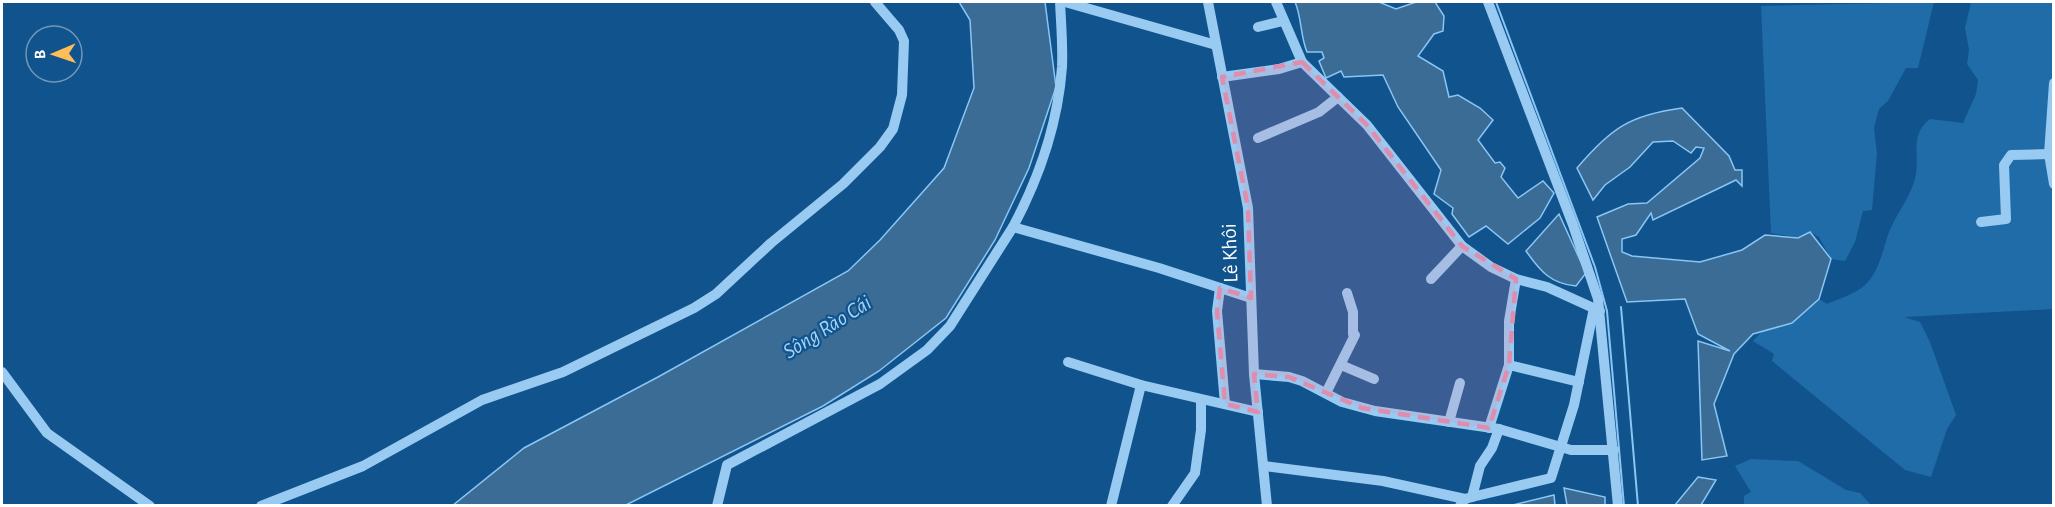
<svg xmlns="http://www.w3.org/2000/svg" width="2055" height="507" font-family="'Alegreya Sans',sans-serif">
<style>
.green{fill:#1f6ca9}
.water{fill:#3b6c96;stroke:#89c6f5;stroke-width:1.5}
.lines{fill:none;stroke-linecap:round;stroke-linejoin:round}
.stream{stroke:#89c6f5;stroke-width:2}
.minor{stroke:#98caf2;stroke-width:10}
.marked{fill:#e08cad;fill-opacity:0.2;stroke:#e08cad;stroke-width:4.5;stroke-dasharray:12 8;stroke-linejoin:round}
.labels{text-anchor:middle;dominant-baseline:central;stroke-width:4.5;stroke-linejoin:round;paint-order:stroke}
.street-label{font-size:21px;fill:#fff;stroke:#11538c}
.water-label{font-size:22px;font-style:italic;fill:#a3d3f9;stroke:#11538c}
</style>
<rect width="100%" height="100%" fill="#11538c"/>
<g class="green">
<polygon points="1934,2 1918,68 1906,68 1888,101 1879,109 1874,128 1877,154 1872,210 1863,211 1855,242 1845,261 1831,259 1819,237 1810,232 1804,239 1771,233 1761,6"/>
<path d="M1971 2H2053V309L1904 317 1920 322 1930 342 1956 415 1947 429 1931 477 1905 470 1772 361 1774 354 1753 341 1766 327 1792 323 1819 299 1827 304C1838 299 1855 294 1864 286 1879 273 1883 249 1889 232 1897 212 1912 196 1916 174 1919 154 1910 134 1930 119L1963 123 1976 94 1978 80 1967 64 1969 50 1965 28Z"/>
<polygon points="1751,459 1798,461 1846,490 1860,493 1871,505 1744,505 1744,496 1751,492 1735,466"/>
</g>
<g class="water">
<polygon points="959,2 1045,2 1056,87 1029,168 995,240 946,318 879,371 823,406 626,505 452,506 524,448 658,377 848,271 880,240 944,168 974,88 970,20"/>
<path d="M1295 2H1379L1396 9 1416 2H1435L1444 16 1443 31 1434 34 1418 56 1443 71 1449 97 1458 95 1480 108 1493 120 1478 140 1495 163 1500 162 1505 168 1501 177 1518 198 1543 181 1554 193 1540 218 1508 244 1486 226 1469 237 1452 214 1453 208 1434 194 1441 170 1398 107 1383 75 1344 77 1341 71 1326 78 1319 61 1324 58 1322 52H1307C1300 35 1302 18 1295 2Z"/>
<path d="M1682 108 1729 156 1735 170H1742V186L1736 180 1653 220 1651 213 1636 235 1622 239V252L1632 256 1700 262 1742 250 1765 235 1798 238 1810 232 1831 259 1819 299 1792 323 1753 334 1734 354 1714 404 1727 456 1702 460 1698 341 1730 351 1698 334 1685 299 1627 302 1597 217 1628 204 1647 203 1700 158 1704 148 1696 147 1691 153 1673 141 1653 142 1630 167 1605 185 1593 200 1577 168C1611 128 1630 115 1682 108Z"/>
<path d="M1559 214 1586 273 1576 286C1551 284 1540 271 1526 251Z"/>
<polygon points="1698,477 1716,480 1701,505 1675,505"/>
<polygon points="1564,488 1605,497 1605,505 1567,505"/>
<polygon points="1554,495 1555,505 1513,505"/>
</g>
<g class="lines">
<g class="stream">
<polyline points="1496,2 1595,267 1607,311 1624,506"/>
<polyline points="1621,307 1638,506"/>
</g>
<g class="minor">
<path d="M1060 2C1061 23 1063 45 1062 67 1058 123 1039 178 1013 227L1159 268 1251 298"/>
<polyline points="1065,2 1216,45"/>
<polyline points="1208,2 1248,208 1254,374 1267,506"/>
<polyline points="1276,2 1302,62 1367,125 1462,246 1491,267 1516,279 1547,287 1600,311"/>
<polyline points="1488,2 1573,225 1598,299 1618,506"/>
<polyline points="1258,27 1283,21"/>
<polyline points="1222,77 1279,69 1302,62"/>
<polyline points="2054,83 2049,154 2054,184"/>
<polyline points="1258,138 1319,112 1338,97"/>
<polyline points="1981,222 2006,219 2004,165 2011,155 2049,154"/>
<polyline points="1431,279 1462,246"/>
<polyline points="1220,288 1217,311 1225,404"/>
<polyline points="1347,293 1353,312 1353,334"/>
<polyline points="1068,362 1141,385 1258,412"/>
<polyline points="1341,365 1374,379"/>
<polyline points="1509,365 1579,382"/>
<polyline points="2,372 47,433 150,506"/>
<polyline points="1254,374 1289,377 1302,381 1342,402 1375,411 1499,429 1571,450 1614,450"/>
<polyline points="1326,393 1355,335"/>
<polyline points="1449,422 1460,383"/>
<polyline points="1489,428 1509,365 1509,321 1516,279"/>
<polyline points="1264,466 1383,481 1465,499"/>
<polyline points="1472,497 1551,478 1574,405 1594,308"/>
<polyline points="261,506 363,466 482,400 563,372 694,308 716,294 771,243 843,184 880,147 893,129 902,95 904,41 899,30 875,2"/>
<polyline points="717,506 727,465 880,384 927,350 950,326 1013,227"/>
<polyline points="1111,506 1141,385"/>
<polyline points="1172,506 1195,473 1201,430 1201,400"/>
<polyline points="1460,506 1465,499 1472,497 1480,466 1492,448 1499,429"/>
</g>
</g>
<path class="marked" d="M1302 62 1367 125 1462 246 1516 279 1509 365 1489 428 1362 408 1289 377 1254 374 1258 412 1225 404 1217 311 1220 288 1251 298 1248 208 1222 77Z"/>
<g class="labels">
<g class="street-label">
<text transform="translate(1230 253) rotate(-92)">Lê Khôi</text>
</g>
<g class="water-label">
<text transform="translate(827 327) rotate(-32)">Sông Rào Cái</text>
</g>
</g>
<rect width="2055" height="507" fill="none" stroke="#ffffff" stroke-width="6"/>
<g transform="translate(54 54) rotate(268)"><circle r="28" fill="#11538c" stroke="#7098ba" stroke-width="1.5"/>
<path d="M0-4.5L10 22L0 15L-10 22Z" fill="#ffbe58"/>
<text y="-9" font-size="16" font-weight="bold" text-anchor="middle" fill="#ffffff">B</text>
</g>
</svg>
